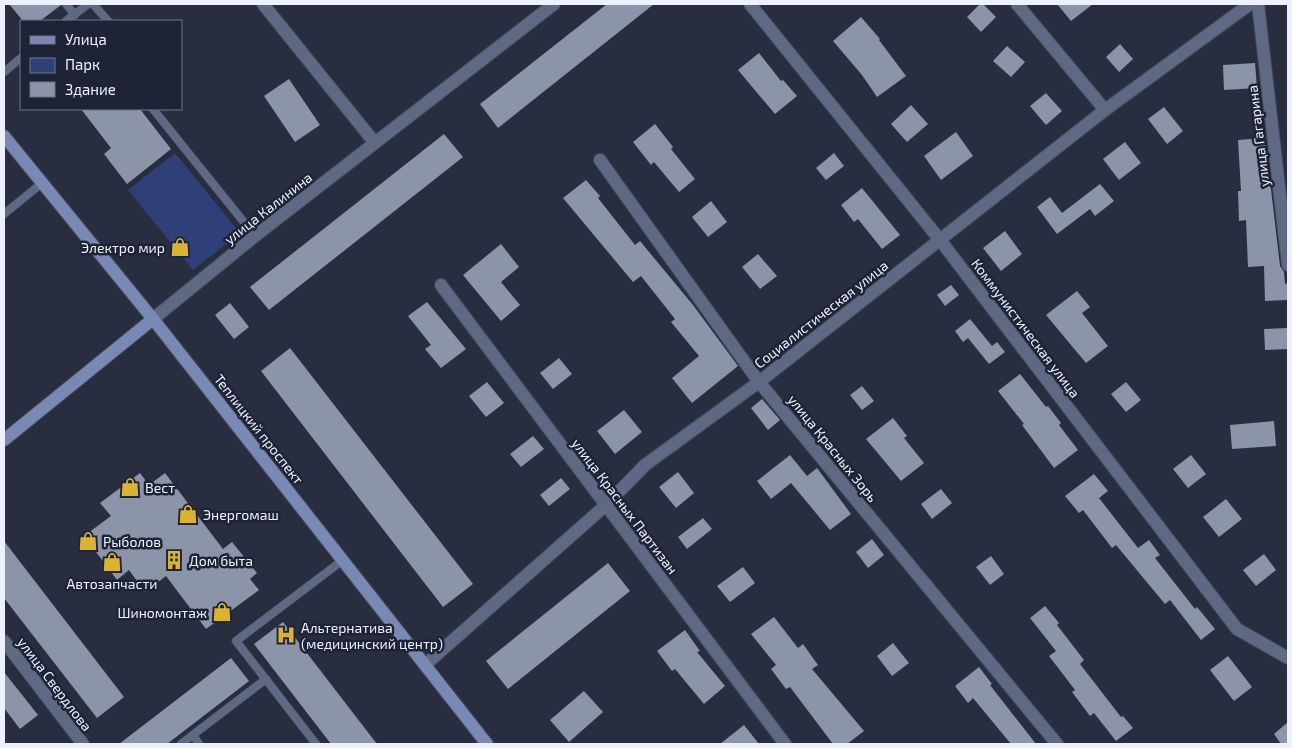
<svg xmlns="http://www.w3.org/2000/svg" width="1292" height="748" font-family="'Exo 2',sans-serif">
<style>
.green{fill:#2f4079}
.building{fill:#8c94a9}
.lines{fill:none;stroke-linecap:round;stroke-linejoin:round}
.lane-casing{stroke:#44495a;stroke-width:9}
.street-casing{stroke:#44495a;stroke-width:14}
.secondary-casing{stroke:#44495a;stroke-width:14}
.lane{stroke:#5f6984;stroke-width:8}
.street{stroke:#5f6984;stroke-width:12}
.secondary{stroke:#7989b4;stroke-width:12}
.labels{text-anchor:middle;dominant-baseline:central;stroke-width:5;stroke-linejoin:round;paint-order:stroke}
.street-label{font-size:14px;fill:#edf1fd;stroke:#1e2435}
.poi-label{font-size:14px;fill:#edf1fd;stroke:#1e2435;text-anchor:start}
</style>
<rect width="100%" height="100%" fill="#282e3f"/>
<polygon class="green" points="175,153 240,233 193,270 128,190"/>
<g class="building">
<polygon points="9,4 60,4 61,5 40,21 23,21"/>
<polygon points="607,4 654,4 498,128 480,104"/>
<polygon points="980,4 983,4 996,17 981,32 967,17"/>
<polygon points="1057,4 1093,4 1071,21"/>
<polygon points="861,17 880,39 879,40 906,76 877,97 862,75 833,41"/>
<polygon points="1120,44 1133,59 1119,72 1106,57"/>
<polygon points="1007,46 1025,62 1011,77 993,61"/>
<polygon points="759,53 781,81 783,80 797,96 775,114 738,70"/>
<polygon points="1255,63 1257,88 1224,90 1223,65"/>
<polygon points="289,79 320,125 295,142 264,96"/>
<polygon points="1046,93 1062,111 1046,125 1030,106"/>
<polygon points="911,105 928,124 907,142 891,124"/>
<polygon points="1164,107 1183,131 1167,144 1148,119"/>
<polygon points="81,109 140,109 171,149 127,184 104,154 111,148"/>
<polygon points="655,124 673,147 671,149 695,179 679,192 654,162 651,165 633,142"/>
<polygon points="956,132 973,156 941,180 924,156"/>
<polygon points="444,134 463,157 269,310 250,287"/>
<polygon points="1265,138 1280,266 1284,272 1285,284 1288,283 1288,300 1265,301 1264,266 1248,267 1246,220 1239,221 1238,191 1241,191 1238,140"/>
<polygon points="1125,142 1141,163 1119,180 1103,159"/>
<polygon points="834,153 844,166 826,180 816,168"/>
<polygon points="586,180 600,196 598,198 635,245 640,241 693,305 738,366 692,403 672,378 699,356 671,322 675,319 641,276 633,282 563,198"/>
<polygon points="1100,184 1114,201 1095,216 1090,209 1057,234 1037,207 1050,197 1062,213"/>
<polygon points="862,188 900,235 882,249 858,219 854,222 841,205"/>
<polygon points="711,201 727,222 708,237 692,217"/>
<polygon points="1005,231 1022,254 1001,271 983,248"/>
<polygon points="501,244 519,267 501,282 520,305 501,321 463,275"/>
<polygon points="758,254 777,276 760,289 742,267"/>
<polygon points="951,285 959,295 945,306 937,295"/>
<polygon points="1077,291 1090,307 1082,313 1108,346 1086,363 1046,315"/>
<polygon points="427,302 466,349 441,368 425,349 431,345 408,316"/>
<polygon points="230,303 249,327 234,339 215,315"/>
<polygon points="970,319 992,346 997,342 1005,352 989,364 968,338 963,342 955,331"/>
<polygon points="1288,328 1288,349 1265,350 1264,329"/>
<polygon points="290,348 473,584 443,607 261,371"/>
<polygon points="559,358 572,374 553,389 540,373"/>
<polygon points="1020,374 1046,407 1048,406 1061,423 1059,425 1078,450 1054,468 1022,425 1024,424 998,391"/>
<polygon points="487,382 504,403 486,417 469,396"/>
<polygon points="1126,382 1141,400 1126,412 1111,394"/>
<polygon points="862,386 874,401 862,410 850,395"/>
<polygon points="762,399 780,420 768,430 751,408"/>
<polygon points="624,410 642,432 615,454 597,431"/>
<polygon points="893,418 907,436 904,438 924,463 901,481 866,439"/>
<polygon points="1274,421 1276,446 1232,449 1230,425"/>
<polygon points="533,436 544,449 521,467 510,454"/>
<polygon points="790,455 807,476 817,468 851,514 830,530 791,483 771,499 757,481"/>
<polygon points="1191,455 1206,474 1188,488 1173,469"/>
<polygon points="678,472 694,493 676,508 659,487"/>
<polygon points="140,473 149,485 165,473 223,549 232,542 257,573 250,579 259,590 206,629 166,576 145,592 129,570 117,580 84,536 111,516 100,503"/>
<polygon points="1094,474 1108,491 1099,498 1138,548 1149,540 1160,555 1155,558 1195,609 1197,607 1215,629 1201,640 1170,600 1165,604 1116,545 1112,548 1083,510 1079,513 1065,496"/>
<polygon points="561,478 570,489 549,506 540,495"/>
<polygon points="941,489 952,503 932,519 921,504"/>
<polygon points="1226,499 1242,519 1219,537 1203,517"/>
<polygon points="703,518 712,529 687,549 678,537"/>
<polygon points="872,539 884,555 868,568 856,552"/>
<polygon points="4,541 124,697 97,718 4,598"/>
<polygon points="1264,554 1276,570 1256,586 1243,570"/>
<polygon points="991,556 1004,574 990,585 976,567"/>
<polygon points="608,563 630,591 508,689 486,661"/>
<polygon points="743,567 755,583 730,602 717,586"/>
<polygon points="1045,606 1059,623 1057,625 1084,660 1080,664 1121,717 1123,716 1133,728 1116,741 1094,713 1090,716 1072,692 1075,690 1049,656 1056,651 1030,618"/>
<polygon points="774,617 798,648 803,644 818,665 812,669 864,731 847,744 833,744 790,687 786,689 771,669 776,665 751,634"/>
<polygon points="283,622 377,744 331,744 254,644"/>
<polygon points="685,630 700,651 697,652 725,686 704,704 675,669 672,671 657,651"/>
<polygon points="893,643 909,663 892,676 877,656"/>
<polygon points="1228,656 1252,687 1234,701 1210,670"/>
<polygon points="231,658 249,681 167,744 119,744"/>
<polygon points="979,667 992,684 990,685 1036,744 1011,744 973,698 968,703 955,686"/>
<polygon points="4,672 38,715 20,729 4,708"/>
<polygon points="584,691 603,712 569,742 550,720"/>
<polygon points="1288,722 1288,744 1281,744 1274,734"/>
<polygon points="744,725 759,744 720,744"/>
</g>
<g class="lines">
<g class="lane-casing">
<g id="lane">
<polyline points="66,4 75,15"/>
<polyline points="93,4 108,21"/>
<polyline points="66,21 88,4"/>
<polyline points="4,72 21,58"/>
<polyline points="153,109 255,236"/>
<polyline points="4,214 42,183"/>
<polyline points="193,735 199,744"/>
<polyline points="181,744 266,679"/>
<polyline points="316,744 236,641 343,560"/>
</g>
</g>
<g class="street-casing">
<g id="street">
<polyline points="263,4 375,143"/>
<polyline points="750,4 940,240 1237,629 1288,658"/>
<polyline points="1017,4 1105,110"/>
<polyline points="1258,4 1288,265"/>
<polyline points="600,160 759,382 1057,744"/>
<polyline points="441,285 785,744"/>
<polyline points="153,319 255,236 554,4"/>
<polyline points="4,641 83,744"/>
<polyline points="425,665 606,505 645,465 759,382 1105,110 1250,4"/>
</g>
</g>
<g class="secondary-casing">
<g id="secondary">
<polyline points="4,136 153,319 487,744"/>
<polyline points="4,440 153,319"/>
</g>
</g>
<use href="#lane" class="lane"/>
<use href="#street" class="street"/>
<use href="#secondary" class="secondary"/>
</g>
<defs>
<g id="shop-bare" transform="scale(1.5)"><path d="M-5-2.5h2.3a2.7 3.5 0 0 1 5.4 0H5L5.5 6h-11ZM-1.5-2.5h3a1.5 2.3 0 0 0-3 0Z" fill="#dcb233" stroke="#1e2435" stroke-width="2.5" paint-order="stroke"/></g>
<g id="building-bare" transform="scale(1.5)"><path d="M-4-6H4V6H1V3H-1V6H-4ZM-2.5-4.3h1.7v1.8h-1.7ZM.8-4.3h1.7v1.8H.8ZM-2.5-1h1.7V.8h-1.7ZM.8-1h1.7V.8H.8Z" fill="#dcb233" stroke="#1e2435" stroke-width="2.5" paint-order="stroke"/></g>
<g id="hospital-bare" transform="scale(1.5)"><path d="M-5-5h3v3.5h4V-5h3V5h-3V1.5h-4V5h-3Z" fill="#dcb233" stroke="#1e2435" stroke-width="2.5" paint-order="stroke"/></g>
</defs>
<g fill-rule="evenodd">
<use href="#shop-bare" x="180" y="247"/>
<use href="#shop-bare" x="130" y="487"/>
<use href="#shop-bare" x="188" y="514"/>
<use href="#shop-bare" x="88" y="541"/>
<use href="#building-bare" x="174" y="560"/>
<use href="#shop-bare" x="112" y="562"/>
<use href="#shop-bare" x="222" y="612"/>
<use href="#hospital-bare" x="286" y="635"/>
</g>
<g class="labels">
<g class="street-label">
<text transform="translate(1258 136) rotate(-97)">улица Гагарина</text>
<text transform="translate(268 208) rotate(-38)">улица Калинина</text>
<text transform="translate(821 314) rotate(-38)">Социалистическая улица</text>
<text transform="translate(1026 328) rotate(53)">Коммунистическая улица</text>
<text transform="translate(259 429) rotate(52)">Теплицкий проспект</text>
<text transform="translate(833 448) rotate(51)">улица Красных Зорь</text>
<text transform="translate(625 506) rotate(53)">улица Красных Партизан</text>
<text transform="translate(55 684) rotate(53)">улица Свердлова</text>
</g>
<g class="poi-label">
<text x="165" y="247" text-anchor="end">Электро мир</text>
<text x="145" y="487">Вест</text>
<text x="203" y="514">Энергомаш</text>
<text x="103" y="541">Рыболов</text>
<text x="189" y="560">Дом быта</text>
<text x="112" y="583" text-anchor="middle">Автозапчасти</text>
<text x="207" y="612" text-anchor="end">Шиномонтаж</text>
<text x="301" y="627">Альтернатива<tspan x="301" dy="16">(медицинский центр)</tspan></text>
</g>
</g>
<rect width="1292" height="748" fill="none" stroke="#edf1fd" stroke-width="10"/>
<rect x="20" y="20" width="162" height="90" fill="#1e2435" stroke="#717685"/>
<rect x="30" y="36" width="25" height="8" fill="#7989b4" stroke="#717685"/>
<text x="65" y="45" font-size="15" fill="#edf1fd">Улица</text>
<rect x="30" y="58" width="25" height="15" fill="#2f4079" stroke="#717685"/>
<text x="65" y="70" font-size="15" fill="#edf1fd">Парк</text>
<rect x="30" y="82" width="25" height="15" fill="#8c94a9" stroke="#717685"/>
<text x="65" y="95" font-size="15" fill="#edf1fd">Здание</text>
</svg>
